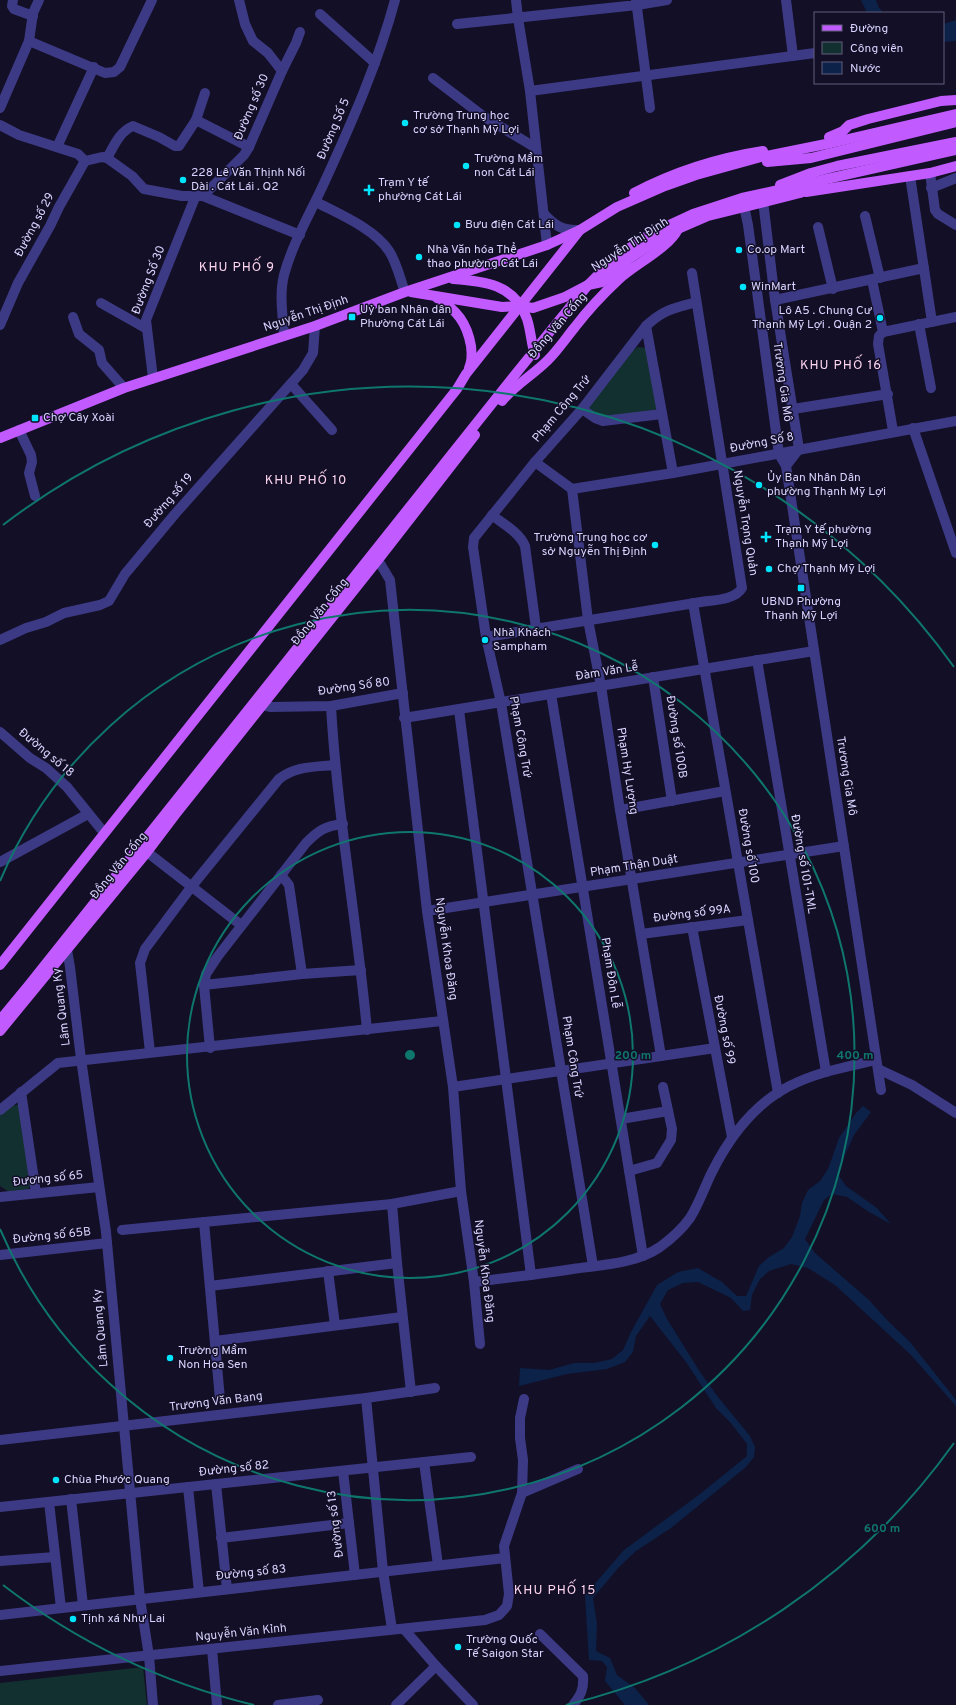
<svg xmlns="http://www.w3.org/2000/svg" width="956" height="1705" font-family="Overpass,sans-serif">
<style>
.green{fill:#12302f}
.water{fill:#0c2248}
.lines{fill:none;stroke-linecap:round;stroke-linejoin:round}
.minor{stroke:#3d3a85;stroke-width:10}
.major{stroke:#c25bff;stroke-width:10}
.ring{fill:none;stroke:#0f766e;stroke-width:2}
.poi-dot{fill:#00e5ff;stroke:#130f26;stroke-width:1.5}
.labels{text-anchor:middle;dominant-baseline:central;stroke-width:3;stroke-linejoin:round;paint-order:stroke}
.street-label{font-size:12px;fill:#d9d4ff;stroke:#130f26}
.poi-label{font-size:12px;fill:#d9d4ff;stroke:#130f26;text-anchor:start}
.neighbourhood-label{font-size:13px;letter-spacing:1px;fill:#ffd6f0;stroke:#130f26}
.centre{fill:#0f766e;stroke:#130f26;stroke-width:2}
.ring-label{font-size:12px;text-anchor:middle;font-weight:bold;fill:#0f766e;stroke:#130f26;stroke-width:3;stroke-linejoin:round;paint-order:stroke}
</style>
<rect width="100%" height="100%" fill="#130f26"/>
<g class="green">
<polygon points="638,347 647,348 657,407 655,410 604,421 590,410 589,407 632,351"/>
<polygon points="20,1104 31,1183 28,1189 9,1192 0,1186 0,1115 8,1107"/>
<polygon points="143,1667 147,1705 0,1705 0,1683"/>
</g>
<g class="water">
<polygon points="861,0 876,0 879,8 884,13 867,13"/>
<polygon points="956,20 956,41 943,42 943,24"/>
<polygon points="863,1106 871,1112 854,1135 844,1157 839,1176 846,1186 877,1208 891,1224 869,1212 847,1197 832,1194 824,1200 805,1239 815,1253 869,1300 887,1320 910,1342 956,1400 956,1406 910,1354 835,1285 808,1268 791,1264 769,1271 760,1279 752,1295 750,1310 743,1311 731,1298 698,1282 683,1283 668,1290 660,1304 667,1319 700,1372 718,1397 750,1436 755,1447 754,1457 746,1467 671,1528 636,1551 619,1567 593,1598 597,1624 596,1651 610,1658 617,1675 635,1688 649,1705 625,1705 605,1681 607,1667 602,1661 589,1660 585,1595 624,1550 700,1494 747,1456 747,1444 730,1422 716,1408 686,1362 650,1316 636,1336 633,1352 625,1362 607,1369 567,1374 519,1386 520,1368 549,1370 574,1363 594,1363 612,1359 623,1350 631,1332 657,1285 678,1272 698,1268 722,1282 737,1296 746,1296 759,1266 769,1257 784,1248 792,1237 800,1216 802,1203 808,1190 820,1181 828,1169 839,1138 856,1113"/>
</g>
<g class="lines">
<g class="minor">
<polyline points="13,0 12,6 14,9 33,16"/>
<polyline points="516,0 518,18 530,91 547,245"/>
<polyline points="636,0 650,108"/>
<polyline points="786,0 793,56"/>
<polyline points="320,14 375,63"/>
<polyline points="457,24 637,5 667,0"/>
<polyline points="29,41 105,73 114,72 120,67 152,0"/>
<polyline points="282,71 296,43 300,32"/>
<polyline points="433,78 483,116 536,148"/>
<polyline points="530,91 815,53"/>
<polyline points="0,108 29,41 33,13 39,0"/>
<polyline points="196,120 249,147"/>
<polyline points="0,125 19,135 78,154 85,161 102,157 107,158 132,176 144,189 182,196 203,196 300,235"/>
<polyline points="57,147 94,67"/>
<path d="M107 158C114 146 119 132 133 126L159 137 175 146H179L196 120 205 93"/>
<polyline points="930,173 935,210 938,214 956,225"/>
<polyline points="910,176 932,322"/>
<polyline points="931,188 956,178"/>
<polyline points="203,196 244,155 249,147 282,71 268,53 253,41 245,24 239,0"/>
<polyline points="763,201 775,300 799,449 786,466"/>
<path d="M316 202C339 214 375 229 389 251 397 263 400 279 405 292"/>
<polyline points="744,206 748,225 779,454 786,466 881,1090"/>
<path d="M544 214C555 226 563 231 580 230"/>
<polyline points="865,216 880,278"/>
<polyline points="818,227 833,289"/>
<polyline points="872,280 883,332"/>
<polyline points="775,300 924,268"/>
<polyline points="101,303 147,329"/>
<polyline points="73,317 79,334 99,350 102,363 124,388"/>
<polyline points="919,324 931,388"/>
<polyline points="0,325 18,283 50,226 59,207 85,161"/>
<polyline points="646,326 673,473"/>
<path d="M284 336C283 316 279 295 284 275 293 242 311 212 325 181 352 122 378 63 395 0"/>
<polyline points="153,378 146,320 196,195"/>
<polyline points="291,384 332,430"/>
<polyline points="582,409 595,418 603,421 662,414"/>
<polyline points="793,409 888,394"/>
<polyline points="913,428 956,553"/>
<polyline points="19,430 31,455 32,462 29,473 35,496"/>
<polyline points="893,431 878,344 879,336 883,332 956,317"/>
<polyline points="535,462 572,489"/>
<polyline points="572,489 588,620 601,686 620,810 661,1056"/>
<polyline points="572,489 673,473 956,421"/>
<path d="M492 515C503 524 519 532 525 546L536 628"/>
<polyline points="378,560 390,580 427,911 453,1087 461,1191 474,1282 480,1344"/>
<polyline points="693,603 778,1093"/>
<path d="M486 637 701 602C714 600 735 600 742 588L692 273"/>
<polyline points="0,640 26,628 46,622 64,613 100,605 109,601 125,574 175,514 303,370 313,353 315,326"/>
<polyline points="757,660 826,1072"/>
<polyline points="653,677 672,801"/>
<polyline points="551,694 643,1256"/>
<polyline points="262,705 271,707 331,706 403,693"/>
<path d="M331 706C337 814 357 922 367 1030"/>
<polyline points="459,710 531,1275"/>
<polyline points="404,718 814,651"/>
<polyline points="0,732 30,758 46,768 67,787 101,829"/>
<polyline points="620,810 725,791"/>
<polyline points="147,852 241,925"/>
<polyline points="0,862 88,814"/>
<polyline points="281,875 289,885 302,974"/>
<polyline points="427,911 844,846"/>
<polyline points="692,927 732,1137"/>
<polyline points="641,934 748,920"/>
<polyline points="67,950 70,967 81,1059 106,1232 140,1599 149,1656 153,1705"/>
<polyline points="204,985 302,974 361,970"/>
<path d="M210 1048 204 985 206 974 218 956 306 843C319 830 325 826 343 824"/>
<path d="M150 1052 140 963 145 949 192 886 279 779C295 766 315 767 334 765"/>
<polyline points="878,1069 912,1085 956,1113"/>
<polyline points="453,1087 715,1048"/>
<polyline points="21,1092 36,1193"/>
<polyline points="0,1110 58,1063 442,1021"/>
<polyline points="621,1119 668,1111"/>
<polyline points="629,1171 657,1163 671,1140 672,1129 663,1087"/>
<polyline points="0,1197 99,1187"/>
<polyline points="392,1204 397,1263 411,1392"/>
<polyline points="204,1222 220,1399"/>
<polyline points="122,1230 392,1204 461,1191"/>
<polyline points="0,1255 107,1243"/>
<path d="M593 1266 501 703 486 637 473 547 474 538 535 462 582 409 646 326C664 309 673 309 696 302"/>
<polyline points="328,1271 335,1325"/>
<path d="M474 1282C507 1278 540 1274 573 1269 601 1265 635 1264 660 1247 671 1239 682 1229 690 1218 699 1204 705 1186 712 1172 731 1134 758 1099 798 1082 823 1071 850 1066 876 1060"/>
<polyline points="210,1286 397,1263"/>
<polyline points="215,1341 402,1317"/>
<polyline points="366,1398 383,1571 392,1629"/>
<polyline points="0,1440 366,1398 435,1388"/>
<polyline points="424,1462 438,1565"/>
<polyline points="343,1471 355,1575"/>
<polyline points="216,1484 227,1589"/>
<polyline points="188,1487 199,1592"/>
<polyline points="522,1493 578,1469"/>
<polyline points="71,1499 83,1605"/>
<polyline points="49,1502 61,1608"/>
<polyline points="0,1507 471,1457"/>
<polyline points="221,1538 349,1523"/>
<polyline points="0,1561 55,1557"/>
<polyline points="0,1615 505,1558"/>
<polyline points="404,1629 436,1666 473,1705"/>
<path d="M540 1634 583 1676C584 1689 581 1695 573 1705"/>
<polyline points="212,1649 217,1705"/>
<polyline points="0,1671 485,1620 499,1615 507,1606 509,1594 504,1546 522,1493 523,1460 520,1438 520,1418 524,1399"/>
<polyline points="278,1705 318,1700"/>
<polyline points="396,1705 436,1666"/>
</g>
<g class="major">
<polyline points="829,137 843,131 849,125 868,119 941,101 956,100"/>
<polyline points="767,162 811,158 956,122"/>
<polyline points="780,185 811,173 837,166 956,142"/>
<polyline points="806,192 930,173 956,166"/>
<path d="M634 193C674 172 718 158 763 151"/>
<path d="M453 279C484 281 515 284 527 319 531 331 531 343 535 355"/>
<polyline points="411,292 502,307 520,306 533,308 565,297 588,285 602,282 633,256 657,240 678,229 708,216 800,193 813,186"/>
<path d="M437 298C457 310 467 323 471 346 472 354 472 362 469 368"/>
<path d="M502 401C516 384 533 375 548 360 558 350 566 338 575 327 588 310 603 294 618 280 635 264 669 248 678 229"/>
<polyline points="0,438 124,388 315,326 405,292 547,245 580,230 617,207 665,186 696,175 761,157 831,143 956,114"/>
<polyline points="0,965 457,389 466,374 580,230"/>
<polyline points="0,1020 29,985 522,366 588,285 605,268 628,249 652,233 693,214 742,198 956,150"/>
<polyline points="0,1031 147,852 175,815 378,560 475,435"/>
</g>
</g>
<g class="ring">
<circle cx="410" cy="1055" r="223"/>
<path d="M0 881A445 445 0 1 1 0 1229"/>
<path d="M954 1443A668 668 0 0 1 566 1705M254 1705A668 668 0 0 1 3 1585M3 525A668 668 0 0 1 954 667"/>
</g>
<g class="poi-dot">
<circle cx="405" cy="123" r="4"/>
<circle cx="466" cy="166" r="4"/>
<circle cx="183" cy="180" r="4"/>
<path d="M367 184h4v4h4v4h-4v4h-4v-4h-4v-4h4z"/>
<circle cx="457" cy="225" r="4"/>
<circle cx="739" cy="250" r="4"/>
<circle cx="419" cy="257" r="4"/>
<circle cx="743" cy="287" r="4"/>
<rect x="348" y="313" width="8" height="8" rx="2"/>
<circle cx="880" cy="318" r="4"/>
<rect x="31" y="414" width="8" height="8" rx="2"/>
<circle cx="759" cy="485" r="4"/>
<path d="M764 531h4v4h4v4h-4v4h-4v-4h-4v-4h4z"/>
<circle cx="655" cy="545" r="4"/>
<circle cx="769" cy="569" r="4"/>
<rect x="797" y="584" width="8" height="8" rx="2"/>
<circle cx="485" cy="640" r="4"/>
<circle cx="170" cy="1358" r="4"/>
<circle cx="56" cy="1480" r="4"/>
<circle cx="73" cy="1619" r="4"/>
<circle cx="458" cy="1647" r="4"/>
</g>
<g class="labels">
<g class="street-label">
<text transform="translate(252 107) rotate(-67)">Đường số 30</text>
<text transform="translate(334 129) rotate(-67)">Đường Số 5</text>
<text transform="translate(35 225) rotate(-62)">Đường số 29</text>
<text transform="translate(630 245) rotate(-33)">Nguyễn Thị Định</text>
<text transform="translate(149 280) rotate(-69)">Đường Số 30</text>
<text transform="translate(306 314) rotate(-19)">Nguyễn Thị Định</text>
<text transform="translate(558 326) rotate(-49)">Đồng Văn Cống</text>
<text transform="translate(782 382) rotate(82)">Trương Gia Mô</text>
<text transform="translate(562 409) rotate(-50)">Phạm Công Trứ</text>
<text transform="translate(762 443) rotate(-11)">Đường Số 8</text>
<text transform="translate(169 501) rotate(-49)">Đường số 19</text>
<text transform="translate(745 523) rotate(81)">Nguyễn Trọng Quản</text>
<text transform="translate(320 612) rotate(-51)">Đồng Văn Cống</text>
<text transform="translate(607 672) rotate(-9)">Đàm Văn Lễ</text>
<text transform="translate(354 687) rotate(-8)">Đường Số 80</text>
<text transform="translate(520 737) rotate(80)">Phạm Công Trứ</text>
<text transform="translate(676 737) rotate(81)">Đường số 100B</text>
<text transform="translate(46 753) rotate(40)">Đường số 18</text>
<text transform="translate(627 771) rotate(81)">Phạm Hy Lượng</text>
<text transform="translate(846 776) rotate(81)">Trương Gia Mô</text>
<text transform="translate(748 846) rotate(80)">Đường số 100</text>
<text transform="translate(803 864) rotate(80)">Đường số 101-TML</text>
<text transform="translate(119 866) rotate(-51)">Đồng Văn Cống</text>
<text transform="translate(634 866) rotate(-9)">Phạm Thận Duật</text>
<text transform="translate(692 914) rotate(-7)">Đường số 99A</text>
<text transform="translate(446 949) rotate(82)">Nguyễn Khoa Đăng</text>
<text transform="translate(610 973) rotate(81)">Phạm Đôn Lễ</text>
<text transform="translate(62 1007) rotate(-97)">Lâm Quang Ky</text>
<text transform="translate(724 1030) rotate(79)">Đường số 99</text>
<text transform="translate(572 1057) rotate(81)">Phạm Công Trứ</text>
<text transform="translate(48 1179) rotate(-6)">Đương số 65</text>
<text transform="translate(52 1236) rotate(-6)">Đường số 65B</text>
<text transform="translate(484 1271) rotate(83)">Nguyễn Khoa Đăng</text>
<text transform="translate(101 1328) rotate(-95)">Lâm Quang Ky</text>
<text transform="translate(216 1402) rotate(-7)">Trương Văn Bang</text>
<text transform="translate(234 1469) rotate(-6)">Đường số 82</text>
<text transform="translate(336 1524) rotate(-97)">Đường số 13</text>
<text transform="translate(251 1573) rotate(-6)">Đường số 83</text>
<text transform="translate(241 1633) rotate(-6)">Nguyễn Văn Kỉnh</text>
</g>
<g class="poi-label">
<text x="413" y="116">Trường Trung học<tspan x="413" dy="14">cơ sở Thạnh Mỹ Lợi</tspan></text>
<text x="474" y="159">Trường Mầm<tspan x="474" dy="14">non Cát Lái</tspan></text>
<text x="191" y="173">228 Lê Văn Thịnh Nối<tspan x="191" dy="14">Dài . Cát Lái . Q2</tspan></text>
<text x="378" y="183">Trạm Y tế<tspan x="378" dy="14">phường Cát Lái</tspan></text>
<text x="465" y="225">Bưu điện Cát Lái</text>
<text x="427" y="250">Nhà Văn hóa Thể<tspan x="427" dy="14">thao phường Cát Lái</tspan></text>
<text x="747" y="250">Co.op Mart</text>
<text x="751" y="287">WinMart</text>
<text x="360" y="310">Uỷ ban Nhân dân<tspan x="360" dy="14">Phường Cát Lái</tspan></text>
<text x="872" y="311" text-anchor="end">Lô A5 . Chung Cư<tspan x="872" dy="14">Thạnh Mỹ Lợi . Quận 2</tspan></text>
<text x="43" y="418">Chợ Cây Xoài</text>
<text x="767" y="478">Ủy Ban Nhân Dân<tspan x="767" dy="14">phường Thạnh Mỹ Lợi</tspan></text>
<text x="775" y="530">Trạm Y tế phường<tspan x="775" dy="14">Thạnh Mỹ Lợi</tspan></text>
<text x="647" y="538" text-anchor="end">Trường Trung học cơ<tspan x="647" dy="14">sở Nguyễn Thị Định</tspan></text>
<text x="777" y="569">Chợ Thạnh Mỹ Lợi</text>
<text x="801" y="602" text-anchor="middle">UBND Phường<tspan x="801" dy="14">Thạnh Mỹ Lợi</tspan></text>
<text x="493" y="633">Nhà Khách<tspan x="493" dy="14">Sampham</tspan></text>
<text x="178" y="1351">Trường Mầm<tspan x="178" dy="14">Non Hoa Sen</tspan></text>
<text x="64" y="1480">Chùa Phước Quang</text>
<text x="81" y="1619">Tịnh xá Như Lai</text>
<text x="466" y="1640">Trường Quốc<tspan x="466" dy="14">Tế Saigon Star</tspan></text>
</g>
<g class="neighbourhood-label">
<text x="237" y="268">KHU PHỐ 9</text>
<text x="841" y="366">KHU PHỐ 16</text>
<text x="306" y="481">KHU PHỐ 10</text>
<text x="555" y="1591">KHU PHỐ 15</text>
</g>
</g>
<circle cx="410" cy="1055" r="6" class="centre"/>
<g class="ring-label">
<text x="633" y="1059">200 m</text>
<text x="855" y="1059">400 m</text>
<text x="882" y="1532">600 m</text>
</g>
<rect x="814" y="12" width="130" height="72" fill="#130f26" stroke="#625e7d"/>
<rect x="822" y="25" width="20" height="6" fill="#c25bff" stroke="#625e7d"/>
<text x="850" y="32" font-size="12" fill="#d9d4ff">Đường</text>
<rect x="822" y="42" width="20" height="12" fill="#12302f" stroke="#625e7d"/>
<text x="850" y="52" font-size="12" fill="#d9d4ff">Công viên</text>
<rect x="822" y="62" width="20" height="12" fill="#0c2248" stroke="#625e7d"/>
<text x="850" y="72" font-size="12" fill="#d9d4ff">Nước</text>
</svg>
